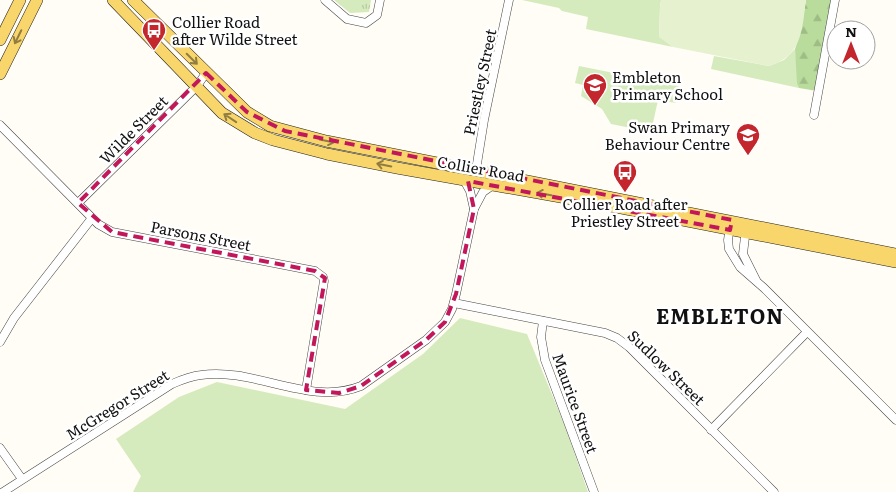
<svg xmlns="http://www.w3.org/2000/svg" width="896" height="492" font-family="Literata,serif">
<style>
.grass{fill:#d5ebbd}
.forest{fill:url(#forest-firs)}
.park{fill:url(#park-tufts)}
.pitch{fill:#e6f2cf}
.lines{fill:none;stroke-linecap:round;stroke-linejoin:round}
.minor-casing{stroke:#444;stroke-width:9}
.primary-casing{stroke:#222;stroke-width:12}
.minor{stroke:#fff;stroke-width:8}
.primary{stroke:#f9d66b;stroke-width:11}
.oneway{stroke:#917d42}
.marked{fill:none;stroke:#c2185b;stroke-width:4;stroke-dasharray:10 6;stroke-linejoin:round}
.labels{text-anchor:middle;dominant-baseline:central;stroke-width:5;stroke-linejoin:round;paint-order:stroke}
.poi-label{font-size:15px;fill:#111;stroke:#fff;text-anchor:start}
.street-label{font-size:15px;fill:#111;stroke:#fff}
.district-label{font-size:20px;font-weight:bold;letter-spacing:1px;fill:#111;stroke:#fff}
</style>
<defs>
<pattern id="forest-firs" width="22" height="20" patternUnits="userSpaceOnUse" patternTransform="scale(1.25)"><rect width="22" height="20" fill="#b9dc9c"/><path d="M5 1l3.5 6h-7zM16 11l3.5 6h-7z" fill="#9ebc85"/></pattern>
<pattern id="park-tufts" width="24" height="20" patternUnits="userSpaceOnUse" patternTransform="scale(1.25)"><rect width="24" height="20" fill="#d5ebbd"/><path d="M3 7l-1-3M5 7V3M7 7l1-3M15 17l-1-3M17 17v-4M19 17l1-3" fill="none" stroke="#b6c8a1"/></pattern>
</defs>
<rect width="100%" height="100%" fill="#fffdf5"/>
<g class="grass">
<polygon points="522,0 661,0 660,7 659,36 673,47 586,29 588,17 562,11 559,8"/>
<polygon points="795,49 799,88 711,69 714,56 769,66 784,60"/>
<polygon points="579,66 679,86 676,103 658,100 651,132 611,124 602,109 581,96 583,85 575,83"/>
<polygon points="460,318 527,334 565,426 588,492 133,492 141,476 116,439 179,397 217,382 345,409 423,354"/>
</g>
<polygon class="forest" points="806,0 835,0 817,91 799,88 797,83 795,49 801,30"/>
<polygon class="park" points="334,0 371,0 369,12 350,13"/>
<path class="pitch" d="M661 0H806C803 20 803 47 784 59 780 62 774 64 769 66L673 47 659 37 660 7Z"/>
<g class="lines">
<g class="minor-casing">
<g id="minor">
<polyline points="325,0 347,19 366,23 377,15 380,0"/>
<polyline points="814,115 835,0"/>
<polyline points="0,125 98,224 112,232 315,271 323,277 324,281 306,390"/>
<polyline points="476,170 484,120 509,0"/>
<polyline points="464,180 470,191 474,209"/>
<polyline points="78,203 197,86 206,73"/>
<polyline points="730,226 728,240 729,249 740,267 764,288 896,420"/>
<polyline points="746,228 743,254 756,280"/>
<polyline points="454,303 605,333 617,338 629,347 774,492"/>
<polyline points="543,321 541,337 545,360 594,492"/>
<polyline points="0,342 14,318 92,218"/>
<polyline points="711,430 807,332"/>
<polyline points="0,448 22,479"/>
<path d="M3 492 172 384C181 380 191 376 201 375 255 367 309 407 361 386L426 340 445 322 452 309 456 294 474 209 483 192 493 185"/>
</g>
</g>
<g class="primary-casing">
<g id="primary">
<polyline points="113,0 222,113 255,133 273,140 327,154 397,168 611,206 896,262"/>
<polyline points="133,0 247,112 270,126 326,141 896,254"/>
<polyline points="0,40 20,0"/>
<polyline points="0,74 37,0"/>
</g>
</g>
<use href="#minor" class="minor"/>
<use href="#primary" class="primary"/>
</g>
<defs><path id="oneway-shaft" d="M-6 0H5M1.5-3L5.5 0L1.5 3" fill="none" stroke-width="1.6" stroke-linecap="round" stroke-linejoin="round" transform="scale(1.25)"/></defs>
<g class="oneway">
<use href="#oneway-shaft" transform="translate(18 37) rotate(116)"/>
<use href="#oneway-shaft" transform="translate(192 59) rotate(45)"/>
<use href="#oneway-shaft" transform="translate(230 118) rotate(-146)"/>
<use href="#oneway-shaft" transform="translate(327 141) rotate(12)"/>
<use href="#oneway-shaft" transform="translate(384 165) rotate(-169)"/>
<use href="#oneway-shaft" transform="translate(544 194) rotate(-170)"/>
</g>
<path class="marked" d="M206 73 247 112 285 131 732 220 730 230 468 181 474 209 456 294 445 322 426 340 361 386 339 393 306 390 325 278 315 271 112 232 78 203Z"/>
<defs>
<g id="bus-pin" transform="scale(1.25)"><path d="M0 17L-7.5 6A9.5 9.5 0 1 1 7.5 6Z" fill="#c4262e" stroke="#fff"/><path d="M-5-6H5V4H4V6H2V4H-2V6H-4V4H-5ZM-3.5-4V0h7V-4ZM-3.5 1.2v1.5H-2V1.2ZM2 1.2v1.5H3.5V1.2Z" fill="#fff"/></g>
<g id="school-pin" transform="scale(1.25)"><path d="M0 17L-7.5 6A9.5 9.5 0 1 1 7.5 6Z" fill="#c4262e" stroke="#fff"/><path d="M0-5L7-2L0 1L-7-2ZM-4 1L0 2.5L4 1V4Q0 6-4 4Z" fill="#fff"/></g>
</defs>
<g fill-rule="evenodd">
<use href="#bus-pin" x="154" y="30"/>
<use href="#school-pin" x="595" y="85"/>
<use href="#school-pin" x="748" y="135"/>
<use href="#bus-pin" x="625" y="172"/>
</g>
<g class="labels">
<g class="poi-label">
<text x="172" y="21">Collier Road<tspan x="172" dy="17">after Wilde Street</tspan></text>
<text x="612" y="76">Embleton<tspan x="612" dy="17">Primary School</tspan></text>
<text x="730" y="126" text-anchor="end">Swan Primary<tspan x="730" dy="17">Behaviour Centre</tspan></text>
<text x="625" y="203" text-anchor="middle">Collier Road after<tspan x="625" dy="17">Priestley Street</tspan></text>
</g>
<g class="street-label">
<text transform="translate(479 82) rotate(-78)">Priestley Street</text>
<text transform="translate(133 129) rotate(-45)">Wilde Street</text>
<text transform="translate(481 168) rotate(10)">Collier Road</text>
<text transform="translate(201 235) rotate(11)">Parsons Street</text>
<text transform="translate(667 367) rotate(44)">Sudlow Street</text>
<text transform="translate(576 403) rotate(70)">Maurice Street</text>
<text transform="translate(117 404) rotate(-32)">McGregor Street</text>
</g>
<g class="district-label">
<text x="720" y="315">EMBLETON</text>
</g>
</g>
<g transform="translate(851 45)"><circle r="24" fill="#ffffff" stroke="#a0a0a0"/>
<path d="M0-4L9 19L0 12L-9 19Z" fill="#c4262e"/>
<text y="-8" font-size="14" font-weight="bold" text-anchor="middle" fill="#111111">N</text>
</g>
</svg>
